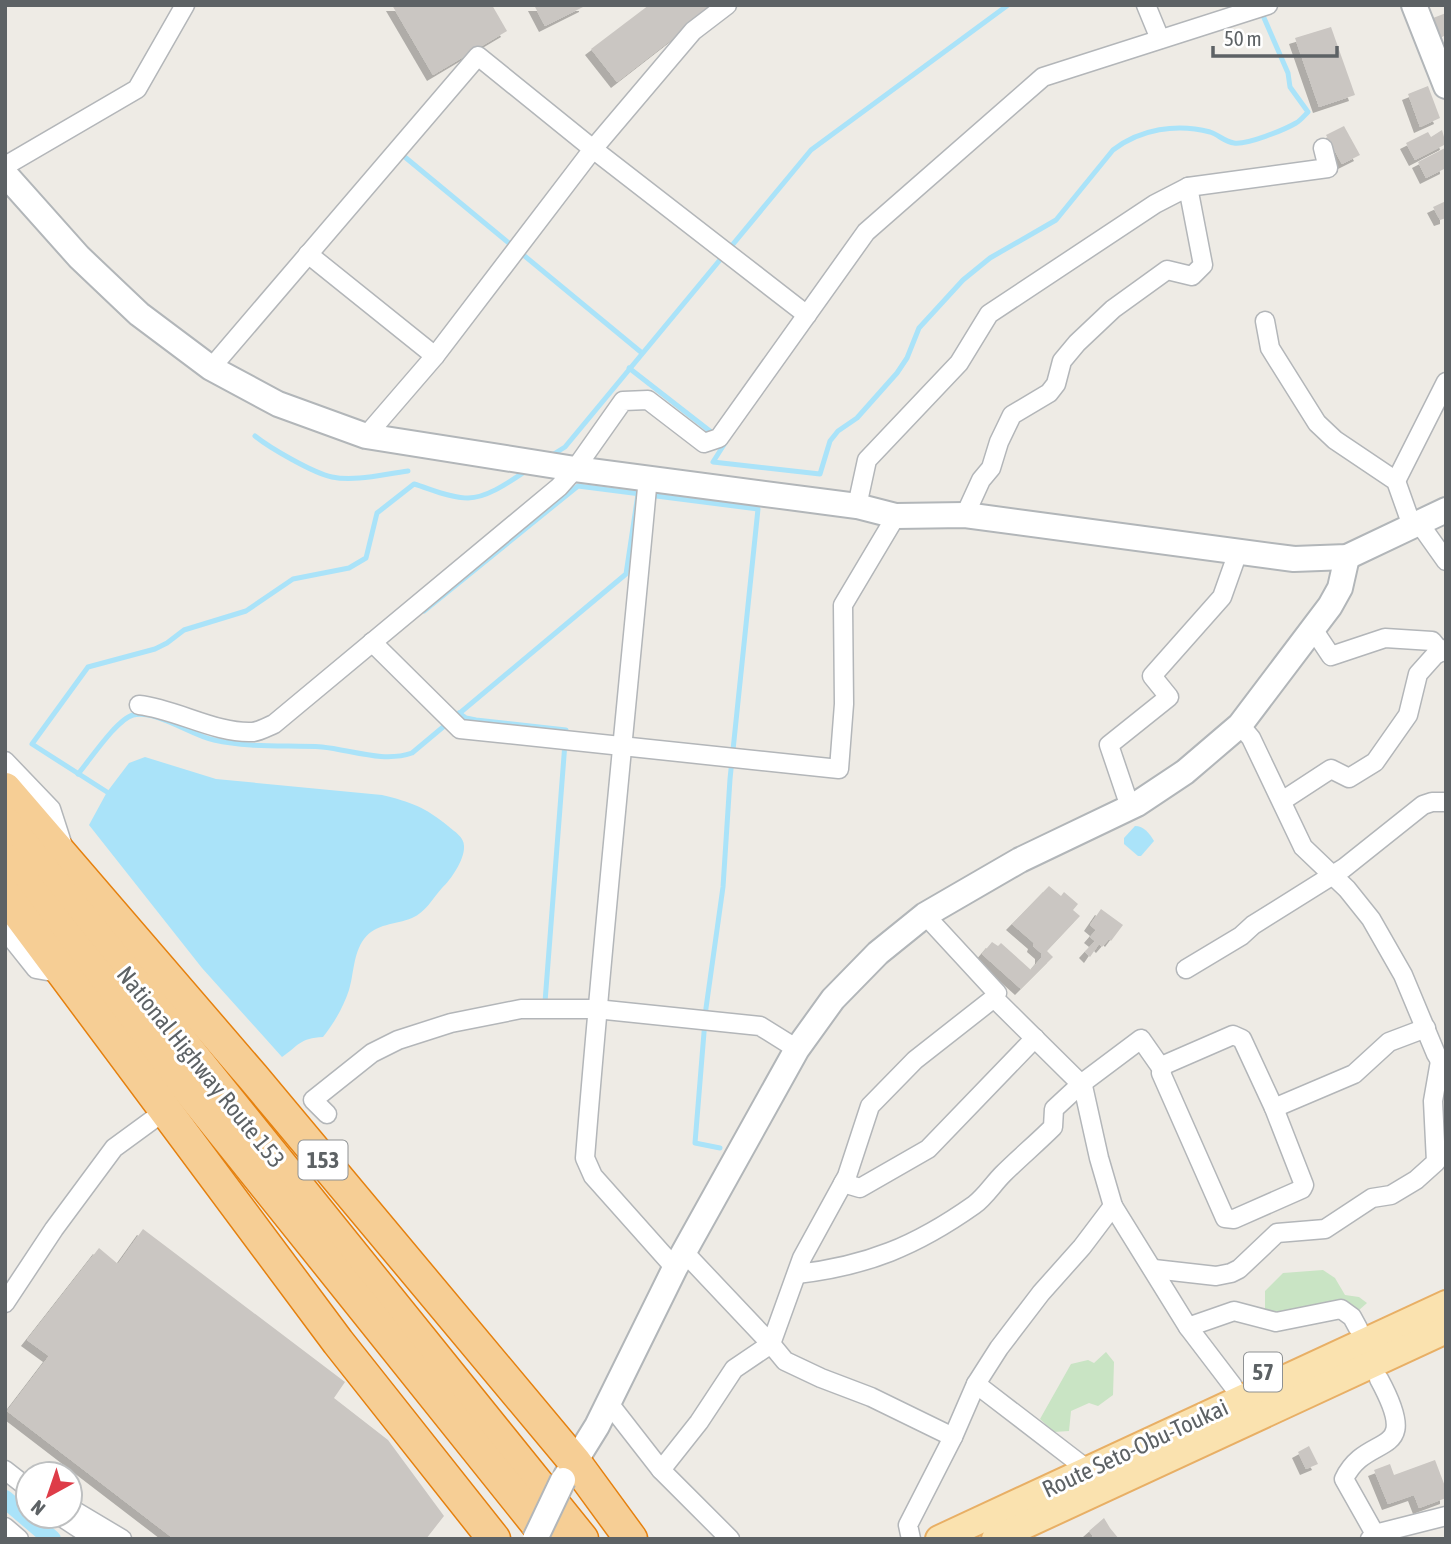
<svg xmlns="http://www.w3.org/2000/svg" width="1451" height="1544" font-family="'Asap Condensed',sans-serif">
<style>
.green{fill:#c9e4c4}
.water{fill:#aae3f9}
.lines{fill:none;stroke-linecap:round;stroke-linejoin:round}
.stream{stroke:#aae3f9;stroke-width:5}
.canal{stroke:#aae3f9;stroke-width:18}
.building{fill:#cac6c2;filter:url(#shadow)}
.street-casing{stroke:#b3b6b9;stroke-width:21}
.secondary-casing{stroke:#b2b6b9;stroke-width:28}
.primary-casing{stroke:#e8af65;stroke-width:30}
.highway-casing{stroke:#e5810f;stroke-width:35}
.street{stroke:#fff;stroke-width:18}
.secondary{stroke:#fff;stroke-width:24}
.primary{stroke:#fae2af;stroke-width:26}
.highway{stroke:#f6ce95;stroke-width:32}
.secondary-bridge-casing{stroke:#b2b6b9;stroke-width:28;stroke-linecap:butt}
.secondary-bridge{stroke:#fff;stroke-width:24}
.labels{text-anchor:middle;dominant-baseline:central;stroke-width:6;stroke-linejoin:round;paint-order:stroke}
.shield{fill:#fff;stroke:#8e9193;stroke-width:2}
.shield-label{font-size:23px;font-weight:bold;fill:#5d6265}
.street-label{font-size:24px;fill:#5d6265;stroke:#fff}
</style>
<defs>
<filter id="shadow"><feDropShadow dx="-6" dy="6" stdDeviation="0" flood-color="#0004"/></filter>
</defs>
<rect width="100%" height="100%" fill="#eeebe5"/>
<g class="green">
<polygon points="1323,1270 1335,1278 1345,1295 1359,1297 1367,1303 1358,1311 1352,1306 1265,1314 1265,1291 1283,1273"/>
<polygon points="1106,1352 1114,1362 1113,1395 1098,1406 1089,1403 1071,1411 1069,1431 1054,1432 1040,1419 1071,1364 1088,1360 1094,1363"/>
</g>
<g class="water">
<path d="M145 757 216 779 382 795C411 802 425 807 448 826 455 832 464 837 464 846 465 859 451 880 442 888 432 899 426 912 412 918 395 925 376 923 364 939 353 954 354 974 349 990 343 1008 334 1023 323 1037 300 1038 298 1046 282 1057L202 968 89 825 107 792 129 763Z"/>
<path d="M1135 826C1144 826 1149 833 1154 841L1141 856H1138L1124 844V838Z"/>
</g>
<g class="lines">
<g class="stream">
<polyline points="400,153 642,353"/>
<polyline points="629,368 715,435"/>
<path d="M255 436C270 448 313 473 332 477 355 482 384 474 408 471"/>
<path d="M723 442 725 443 713 462 820 474 830 441 838 431 857 418 897 373 907 358 919 328 963 280 990 258 1056 220 1113 150C1140 129 1177 123 1210 132 1219 135 1225 142 1234 143 1247 145 1284 130 1296 123 1300 121 1304 116 1308 112L1290 87 1288 73 1261 11"/>
<polyline points="549,457 565,447 811,150 1008,5"/>
<polyline points="424,611 578,486 758,509 730,779 723,887 706,1008 695,1143 720,1148"/>
<polyline points="459,713 466,718 476,720 566,730 545,1002"/>
<path d="M78 774C90 760 117 719 133 715 158 710 190 735 214 740 250 748 286 745 322 747 352 750 383 763 412 753L626 574 638 494"/>
<path d="M107 792 32 744 88 667 155 649 167 643 184 630 246 611 293 579 349 568 366 558 377 513 414 484C431 489 450 498 468 498 488 498 512 480 529 469"/>
</g>
<polyline class="canal" points="5,1499 52,1539"/>
</g>
<g class="building">
<polygon points="392,5 492,5 507,31 433,75"/>
<polygon points="534,5 585,5 585,6 545,26"/>
<polygon points="649,5 716,5 617,82 591,49"/>
<polygon points="1446,13 1446,35 1436,40 1428,20"/>
<polygon points="1331,27 1355,95 1319,107 1295,38"/>
<polygon points="1428,86 1440,118 1420,127 1408,94"/>
<polygon points="1344,126 1360,155 1342,164 1326,135"/>
<polygon points="1442,130 1446,144 1415,160 1406,143 1428,132 1431,137"/>
<polygon points="1445,148 1446,168 1426,178 1418,162"/>
<polygon points="1446,201 1446,218 1440,220 1433,207"/>
<polygon points="1049,886 1061,896 1064,892 1078,904 1073,910 1080,916 1047,951 1053,957 1021,989 982,954 992,942 998,946 1001,943 1031,970 1041,958 1041,953 1033,946 1034,943 1012,924"/>
<polygon points="1101,909 1123,925 1111,941 1109,939 1102,947 1099,944 1090,957 1085,952 1095,941 1090,937 1096,930 1090,925"/>
<polygon points="143,1229 345,1382 334,1398 388,1440 444,1516 426,1539 174,1539 7,1411 49,1356 27,1340 99,1248 118,1264"/>
<polygon points="1309,1446 1318,1464 1306,1469 1298,1452"/>
<polygon points="1435,1460 1446,1489 1446,1498 1419,1508 1414,1495 1388,1504 1374,1470 1390,1464 1394,1475"/>
<polygon points="1104,1518 1110,1528 1119,1539 1090,1539 1093,1536 1089,1531"/>
</g>
<g class="lines">
<g class="street-casing">
<g id="street">
<polyline points="1146,5 1160,39"/>
<polyline points="5,166 137,89 185,5"/>
<polyline points="1188,187 1328,168 1323,148"/>
<polyline points="308,254 435,356"/>
<polyline points="1265,321 1270,348 1317,423 1335,440 1396,481 1412,526"/>
<polyline points="211,368 478,56 593,149 807,315"/>
<polyline points="366,436 435,356 593,149 693,31 727,5"/>
<path d="M648 477C627 704 603 931 585 1158L593 1176 675 1268"/>
<polyline points="1396,481 1446,382"/>
<polyline points="857,506 867,460 959,363 989,314 1155,204 1188,187 1203,265 1192,276 1167,270 1113,309 1077,343 1062,361 1056,384 1049,393 1012,415 999,442 991,468 981,480 965,515"/>
<polyline points="1419,523 1446,561"/>
<polyline points="1313,629 1331,656 1385,638 1432,641 1441,652"/>
<polyline points="372,642 460,729 839,769 844,704 843,605 896,516"/>
<path d="M139 705C176 709 216 734 253 732 260 731 267 727 274 724L559 487 575 469 623 401 648 400 704 443 719 438 866 232 1043 77 1268 5"/>
<polyline points="1240,725 1251,738 1303,847 1347,889 1371,919 1403,975 1436,1054 1446,1071"/>
<polyline points="5,761 51,809 63,846"/>
<polyline points="1282,801 1331,769 1349,778 1375,762 1408,715 1418,674 1435,655 1446,649"/>
<polyline points="1130,807 1109,745 1169,697 1152,676 1222,597 1238,552"/>
<polyline points="5,930 36,969 64,974"/>
<polyline points="1186,969 1241,936 1253,925 1344,868 1423,805 1432,802 1446,802"/>
<polygon points="1233,1035 1242,1039 1274,1108 1304,1185 1302,1189 1234,1219 1225,1218 1161,1073 1164,1065"/>
<polyline points="1274,1108 1354,1074 1389,1042 1426,1028"/>
<polyline points="327,1114 313,1100 372,1053 398,1040 451,1023 521,1009 596,1009 760,1026 797,1049"/>
<polyline points="843,1183 860,1188 928,1149 1035,1038"/>
<polyline points="1113,1206 1188,1327 1234,1311 1276,1322 1341,1309 1352,1317 1358,1328"/>
<polyline points="684,1252 771,1344 802,1258 847,1176 870,1106 915,1060 994,998"/>
<polyline points="1154,1269 1216,1276 1231,1273 1239,1269 1277,1233 1325,1229 1372,1198 1391,1195 1416,1180 1436,1162 1433,1101 1440,1061"/>
<path d="M797 1274C867 1266 916 1246 974 1205 985 1197 993 1184 1003 1174 1019 1158 1037 1143 1053 1127L1054 1109 1081 1084 1141 1039 1162 1069"/>
<polyline points="5,1303 54,1229 114,1148 166,1110"/>
<polyline points="1188,1327 1233,1386"/>
<polyline points="976,1384 1088,1470"/>
<polyline points="608,1402 661,1470"/>
<polyline points="5,1470 28,1488"/>
<polyline points="70,1508 122,1539"/>
<polyline points="60,1516 95,1539"/>
<polyline points="5,1527 19,1539"/>
<path d="M1375 1534 1344 1479C1367 1430 1424 1462 1379 1379"/>
<polyline points="730,1539 661,1470 699,1422 734,1369 771,1344 785,1361 821,1378 871,1397 953,1437"/>
<polyline points="911,1539 908,1525 953,1437 976,1384 999,1348 1041,1293 1082,1247 1113,1206 1099,1158 1083,1086 994,998 997,993 925,915"/>
<polyline points="1370,1539 1375,1534 1446,1516"/>
</g>
</g>
<g class="secondary-casing">
<g id="secondary">
<polyline points="1414,5 1446,86"/>
<polyline points="5,174 79,257 139,314 211,368 278,404 366,436 575,469 857,506 896,516 965,515 1294,559 1347,557 1446,510"/>
<polyline points="566,1476 597,1426 675,1268 797,1049 833,999 878,953 925,915 1020,860 1137,804 1185,772 1240,725 1330,606 1340,588 1347,557"/>
</g>
</g>
<g class="primary-casing">
<g id="primary">
<polyline points="939,1539 1446,1304"/>
<polyline points="995,1539 1446,1330"/>
</g>
</g>
<g class="highway-casing">
<g id="highway">
<polyline points="5,789 253,1077 574,1461 631,1539"/>
<polyline points="5,823 582,1539"/>
<polyline points="5,860 549,1539"/>
<polyline points="5,895 338,1342 494,1539"/>
</g>
</g>
<use href="#street" class="street"/>
<use href="#secondary" class="secondary"/>
<use href="#primary" class="primary"/>
<use href="#highway" class="highway"/>
<g class="secondary-bridge-casing">
<polyline id="secondary-bridge" points="535,1539 563,1480"/>
</g>
<use href="#secondary-bridge" class="secondary-bridge"/>
</g>
<g class="labels">
<g class="shield">
<rect x="298.5" y="1140.5" width="49" height="39" rx="5"/>
<rect x="1244" y="1352.5" width="38" height="39" rx="5"/>
</g>
<g class="shield-label">
<text x="323" y="1160">153</text>
<text x="1263" y="1372">57</text>
</g>
<g class="street-label">
<text transform="translate(201 1067) rotate(51)">National Highway Route 153</text>
<text transform="translate(1135 1448) rotate(-25)">Route Seto-Obu-Toukai</text>
</g>
</g>
<rect width="1451" height="1544" fill="none" stroke="#5d6265" stroke-width="14"/>
<g transform="translate(49 1495) rotate(220)"><circle r="33" fill="#ffffff" stroke="#bec0c1" stroke-width="2"/>
<path d="M0-5L12 26L0 18L-12 26Z" fill="#de3c48"/>
<text y="-10" font-size="19" font-weight="bold" text-anchor="middle" fill="#5d6265">N</text>
</g>
<path d="M1213 46v10h124v-10" fill="none" stroke="#5d6265" stroke-width="3.5"/>
<text x="1224" y="46" font-size="21" fill="#5d6265" stroke="#ffffff" stroke-width="5" paint-order="stroke">50 m</text>
</svg>
